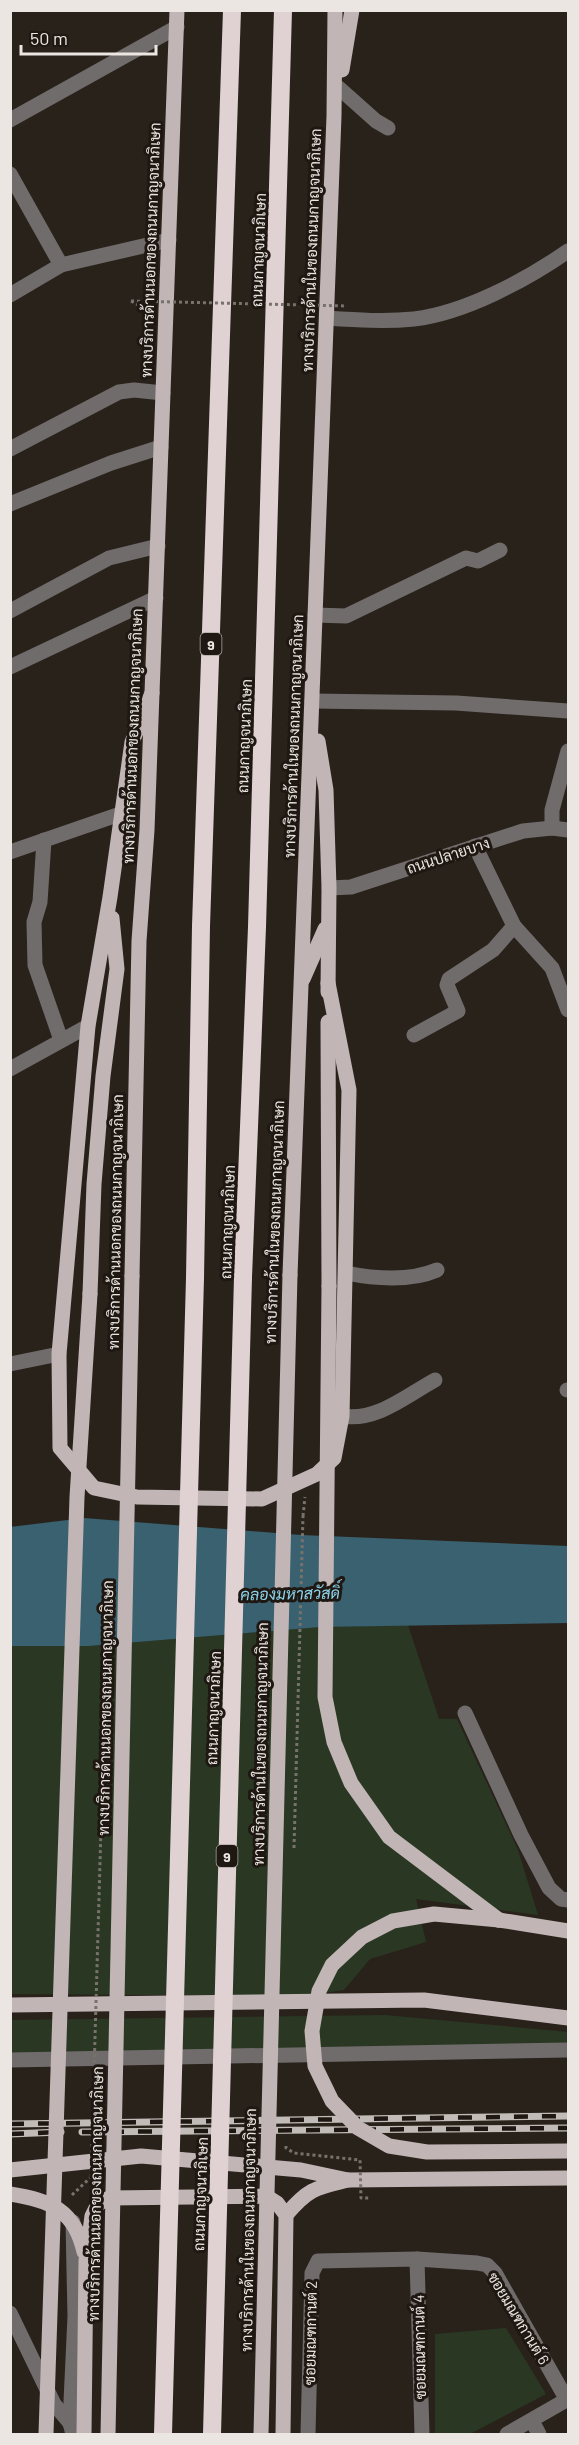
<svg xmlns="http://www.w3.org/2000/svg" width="579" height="2445" font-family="Barlow,Sarabun,sans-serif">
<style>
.green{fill:#2a3823}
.water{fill:#3a616f}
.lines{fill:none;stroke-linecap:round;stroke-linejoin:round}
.path{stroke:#78726c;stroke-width:3;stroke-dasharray:3 3;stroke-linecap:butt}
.minor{stroke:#716c6c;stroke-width:15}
.major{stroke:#c1b5b5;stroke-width:15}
.highway{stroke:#e0d2d3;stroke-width:18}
.rail-casing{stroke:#c1bcb7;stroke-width:7}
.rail{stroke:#1f1812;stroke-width:4.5;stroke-dasharray:14;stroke-linecap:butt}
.path-bridge{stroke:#78726c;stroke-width:3;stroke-dasharray:3 3;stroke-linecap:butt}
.major-bridge{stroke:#c1b5b5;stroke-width:15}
.highway-bridge{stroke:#e0d2d3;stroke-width:18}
.labels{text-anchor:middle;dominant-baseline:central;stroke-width:6;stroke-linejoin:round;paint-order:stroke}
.shield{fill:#1f1812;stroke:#aea8a4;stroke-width:1.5}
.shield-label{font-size:14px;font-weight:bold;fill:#ebe6e2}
.street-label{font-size:15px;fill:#ebe6e2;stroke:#1f1812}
.water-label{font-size:16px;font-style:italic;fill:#8bd2ea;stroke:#1f1812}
</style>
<rect width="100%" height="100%" fill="#29221b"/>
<g class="green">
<polygon points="408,1625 439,1719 457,1719 518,1850 538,1915 416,1899 426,1942 370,1959 344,1990 303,1996 11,1994 11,1646 89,1646 321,1627"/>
<polygon points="385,2015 568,2032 568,2045 11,2056 10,2020"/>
<polygon points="506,2328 546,2394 470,2434 435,2434 435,2334"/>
</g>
<polygon class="water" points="84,1518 301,1535 568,1546 568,1623 321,1627 89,1646 11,1646 10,1527"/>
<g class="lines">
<g class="path">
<polyline points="131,301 151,312"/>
<polyline points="303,1516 305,1497"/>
<polyline points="72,2195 90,2178"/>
</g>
<g class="minor">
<polyline points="339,88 376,121 388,128"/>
<polyline points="10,120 177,27"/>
<polyline points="10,174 61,265"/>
<polyline points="10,295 61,265 169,240"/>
<path d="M327 318C356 320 385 322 414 319 465 313 526 280 568 251"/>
<polyline points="10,449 119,392 134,390 163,393"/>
<polyline points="10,504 111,463 161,447"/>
<polyline points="10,611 109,558 158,546"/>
<polyline points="315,615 346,616 466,558 478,561 500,550"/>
<polyline points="10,667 156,598"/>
<polyline points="312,701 456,703 568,711"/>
<polyline points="552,828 552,810 568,751"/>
<polyline points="44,840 40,902 34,922 35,965 61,1040"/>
<polyline points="475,846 514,926 552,968 568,1010"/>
<polyline points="10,852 120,814"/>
<polyline points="329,888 351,887 523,831 552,828 568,830"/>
<polyline points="414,1035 458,1011 447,985 449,979 493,950 514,926"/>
<polyline points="10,1069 88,1026"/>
<path d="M346 1273C376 1279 409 1282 437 1270"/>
<polyline points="10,1364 59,1354"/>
<polyline points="567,1390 568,1390"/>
<path d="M342 1416C376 1422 406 1396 435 1380"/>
<polyline points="465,1713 521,1835 549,1888 561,1899 568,1900"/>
<polyline points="10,2060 568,2050"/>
<polyline points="73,2222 75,2316 70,2423 73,2434"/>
<polyline points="417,2259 422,2434"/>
<polyline points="10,2313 54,2404 70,2423"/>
<polyline points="532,2421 539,2434"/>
<polyline points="308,2434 312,2273 318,2261 417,2259 477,2263 487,2265 495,2273 567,2400"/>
<polyline points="507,2434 568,2399"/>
</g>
<g class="major">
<polyline points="342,70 352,10"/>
<polyline points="152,693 132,742 110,897 88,1026 59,1354 60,1448 94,1488 137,1497 262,1499 317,1474 334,1458 342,1416 349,1090 328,983"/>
<polyline points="318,741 326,790 329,888 328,992"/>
<polyline points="303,979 325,929"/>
<polyline points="328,1022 329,1286"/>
<polyline points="290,1275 334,116 335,10"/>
<polyline points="132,1276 139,941 147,830 177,10"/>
<polyline points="90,1294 94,1184 103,1076 117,969 112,918"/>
<polyline points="499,1920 568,1931"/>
<polyline points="10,2005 424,2000 568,2018"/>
<polyline points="10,2170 141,2156 301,2170 348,2180"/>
<path d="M10 2194C51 2200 75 2211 84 2252"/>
<path d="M286 2215C308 2189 315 2188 348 2180L568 2178"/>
<polyline points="84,2434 86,2261 92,2216 98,2204 109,2198 266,2196 277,2203 286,2215 283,2434"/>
</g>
<g class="highway">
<polyline points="243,1277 257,927 283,10"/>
<polyline points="195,1278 201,926 232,10"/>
</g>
<g class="rail-casing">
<g id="rail">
<polyline points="10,2124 568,2116"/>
<polyline points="82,2132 568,2128"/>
<polyline points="10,2134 61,2132"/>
</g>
</g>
<use href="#rail" class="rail"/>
<g class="path-bridge">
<polyline points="131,301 347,306"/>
<polyline points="294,1848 303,1516"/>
<polyline points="286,2146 286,2148 294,2153 360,2160 361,2198 369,2198"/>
<polyline points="91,2177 106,1654"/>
</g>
<g class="major-bridge">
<polyline points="329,1286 325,1697 334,1742 351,1783 389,1837 499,1920"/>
<polyline points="499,1920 434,1914 393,1921 362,1937 332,1965 319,1991 312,2031 315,2066 332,2101 358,2128 389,2146 427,2152 568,2151"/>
<polyline points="46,2434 77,1497 90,1294"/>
<polyline points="108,2434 132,1276"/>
<polyline points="261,2434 290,1275"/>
</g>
<g class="highway-bridge">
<polyline points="163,2434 195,1278"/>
<polyline points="212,2434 243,1277"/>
</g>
</g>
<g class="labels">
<g class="shield">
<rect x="200.5" y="633" width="21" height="22" rx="4.5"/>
<rect x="216.5" y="1845" width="21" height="22" rx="4.5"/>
</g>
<g class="shield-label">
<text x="211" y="644">9</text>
<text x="227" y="1856">9</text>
</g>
<g class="street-label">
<text transform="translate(150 250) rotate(-88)">ทางบริการด้านนอกของถนนกาญจนาภิเษก</text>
<text transform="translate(258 250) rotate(-88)">ถนนกาญจนาภิเษก</text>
<text transform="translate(311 250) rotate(-88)">ทางบริการด้านในของถนนกาญจนาภิเษก</text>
<text transform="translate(132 736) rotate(-88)">ทางบริการด้านนอกของถนนกาญจนาภิเษก</text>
<text transform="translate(244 736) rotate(-88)">ถนนกาญจนาภิเษก</text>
<text transform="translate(293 736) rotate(-88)">ทางบริการด้านในของถนนกาญจนาภิเษก</text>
<text transform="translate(448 855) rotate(-18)">ถนนปลายบาง</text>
<text transform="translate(115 1222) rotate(-89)">ทางบริการด้านนอกของถนนกาญจนาภิเษก</text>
<text transform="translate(227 1222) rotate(-88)">ถนนกาญจนาภิเษก</text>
<text transform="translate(274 1222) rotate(-88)">ทางบริการด้านในของถนนกาญจนาภิเษก</text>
<text transform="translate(105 1708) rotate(-89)">ทางบริการด้านนอกของถนนกาญจนาภิเษก</text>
<text transform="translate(213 1708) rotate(-88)">ถนนกาญจนาภิเษก</text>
<text transform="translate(260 1744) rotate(-89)">ทางบริการด้านในของถนนกาญจนาภิเษก</text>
<text transform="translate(95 2194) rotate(-89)">ทางบริการด้านนอกของถนนกาญจนาภิเษก</text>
<text transform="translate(200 2194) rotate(-88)">ถนนกาญจนาภิเษก</text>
<text transform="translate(248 2230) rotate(-89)">ทางบริการด้านในของถนนกาญจนาภิเษก</text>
<text transform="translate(519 2318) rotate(59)">ซอยมณฑกานต์ 6</text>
<text transform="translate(310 2333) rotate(-89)">ซอยมณฑกานต์ 2</text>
<text transform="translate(419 2347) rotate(-91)">ซอยมณฑกานต์ 4</text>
</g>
<g class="water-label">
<text transform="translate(290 1593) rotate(-1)">คลองมหาสวัสดิ์</text>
</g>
</g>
<rect width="579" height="2445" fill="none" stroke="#ebe6e2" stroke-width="24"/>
<path d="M21 45v9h135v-9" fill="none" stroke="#ebe6e2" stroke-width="3"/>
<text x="30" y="45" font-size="18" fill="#ebe6e2" stroke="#1f1812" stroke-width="4.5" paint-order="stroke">50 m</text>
</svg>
